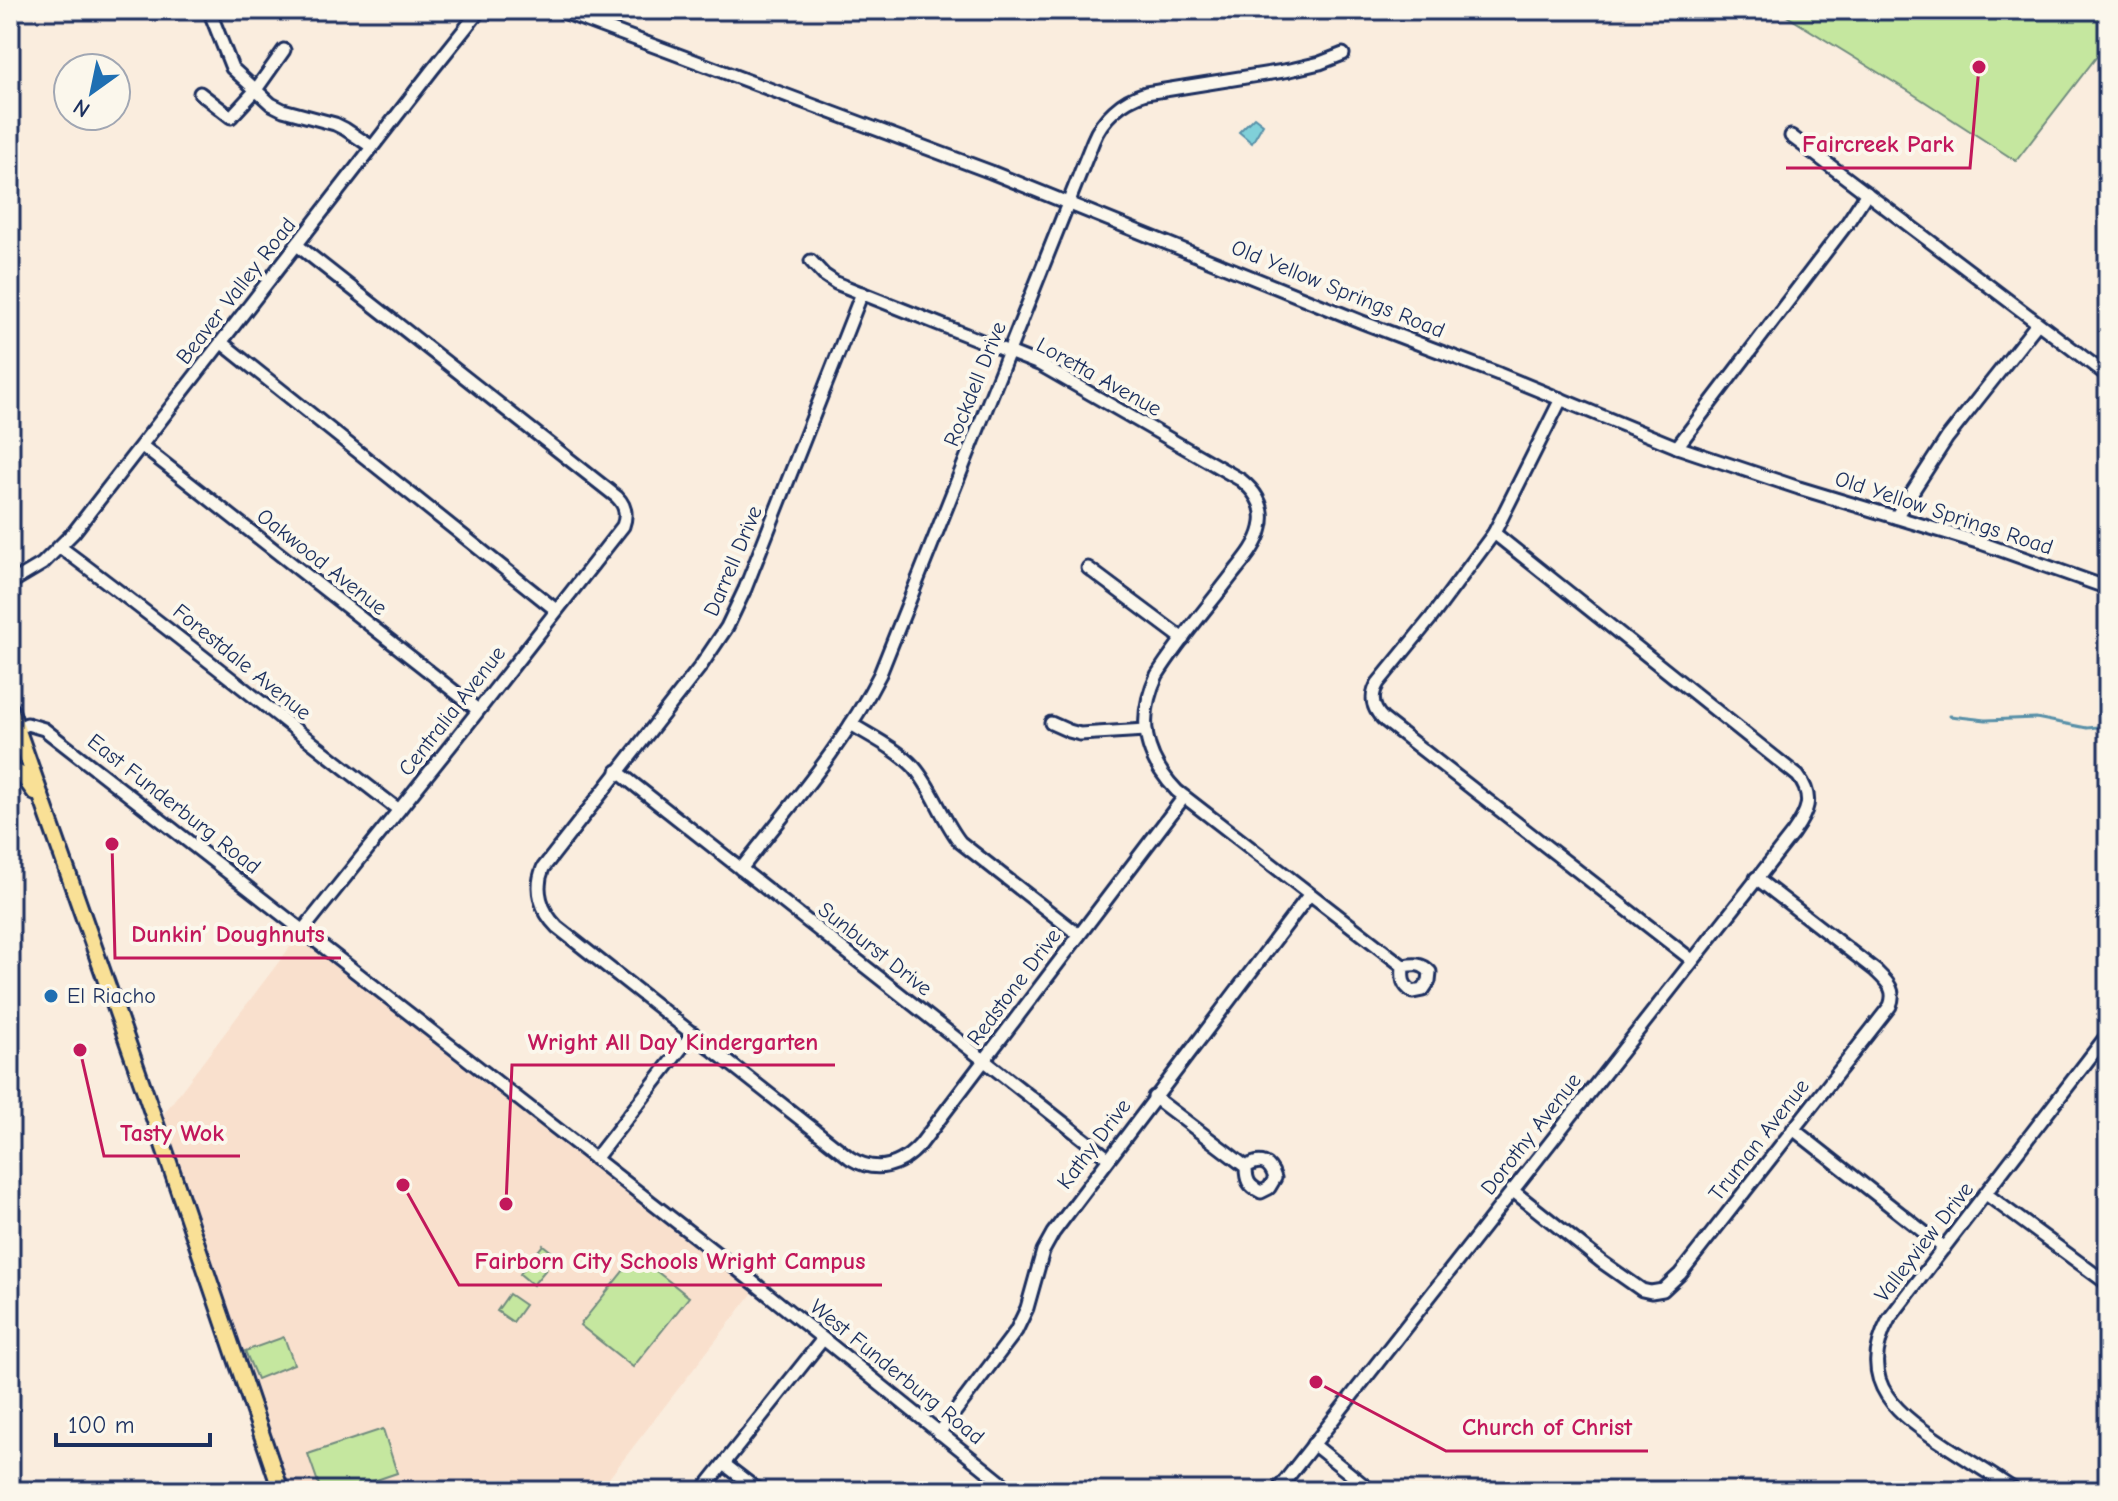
<svg xmlns="http://www.w3.org/2000/svg" width="2118" height="1501" font-family="'Comic Neue',sans-serif">
<style>
.built{fill:#f9e0cd}
.green{fill:#c5e79f;stroke:#708b7e;stroke-width:2}
.water{fill:#80d0d9;stroke:#5890a8;stroke-width:2}
.lines{fill:none;stroke-linecap:round;stroke-linejoin:round}
.stream{stroke:#5890a8;stroke-width:3}
.minor-casing{stroke:#1b2f5e;stroke-width:17}
.major-casing{stroke:#1b2f5e;stroke-width:20}
.minor{stroke:#fbf7ec;stroke-width:11}
.major{stroke:#f9e096;stroke-width:14}
.poi-dot{fill:#1f6fb2;stroke:#fbf7ec;stroke-width:3}
.labels{text-anchor:middle;dominant-baseline:central;stroke-width:8;stroke-linejoin:round;paint-order:stroke}
.street-label{font-size:22px;fill:#1b2f5e;stroke:#fbf7ec}
.poi-label{font-size:22px;fill:#1b2f5e;stroke:#fbf7ec;text-anchor:start}
.leader{fill:none;stroke:#c2185b;stroke-width:3}
.callout-dot{fill:#c2185b;stroke:#fbf7ec;stroke-width:3}
.callout-label{font-size:24px;text-anchor:middle;font-weight:bold;fill:#c2185b;stroke:#fbf7ec;stroke-width:8;stroke-linejoin:round;paint-order:stroke}
</style>
<rect width="100%" height="100%" fill="#faedde"/>
<filter id="ink" filterUnits="userSpaceOnUse"><feTurbulence type="fractalNoise" baseFrequency=".0125" numOctaves="2"/><feDisplacementMap in="SourceGraphic" scale="16" xChannelSelector="R" yChannelSelector="G"/><feConvolveMatrix kernelMatrix="1 2 1 2 8 2 1 2 1" color-interpolation-filters="sRGB"/></filter>
<g filter="url(#ink)">
<polygon class="built" points="303,930 758,1286 599,1491 281,1491 156,1124"/>
<g class="green">
<polygon points="1777,10 2108,10 2108,42 2016,161 1910,92"/>
<polygon points="543,1245 557,1256 533,1285 520,1274"/>
<polygon points="636,1255 689,1297 633,1367 580,1325"/>
<polygon points="509,1294 525,1305 513,1322 497,1311"/>
<polygon points="284,1337 294,1364 257,1379 245,1351"/>
<polygon points="383,1429 397,1473 344,1491 321,1491 308,1454"/>
</g>
<polygon class="water" points="1254,117 1263,124 1252,143 1239,132"/>
<g class="lines">
<polyline class="stream" points="1950,716 1986,720 2036,718 2087,728 2108,726"/>
<g class="minor-casing">
<g id="minor">
<polyline points="209,10 232,68 271,104 283,110 335,124 345,129 372,147"/>
<polyline points="558,10 991,172 1362,322 1499,374 1677,447 1799,488 1981,543 2108,588"/>
<polyline points="200,93 231,117 255,91 284,50"/>
<polyline points="1791,136 2108,376"/>
<path d="M297 245 617 497C626 506 627 515 623 526L467 725 303 930"/>
<path d="M811 261 824 275 836 283 1039 364 1241 480C1256 492 1266 508 1261 528 1257 546 1243 561 1232 575 1207 608 1179 640 1157 675 1137 718 1143 756 1177 791L1403 966C1402 979 1402 985 1413 992L1423 990 1429 981 1430 972C1422 963 1414 964 1403 966"/>
<path d="M862 293 745 589 727 627 700 667 543 868C534 889 541 911 557 927L850 1158C876 1174 900 1167 920 1145L1184 797"/>
<polyline points="222,343 556,610"/>
<path d="M1561 399 1494 533 1431 618 1378 683C1370 696 1372 708 1383 719L1692 960"/>
<polyline points="142,446 478,710"/>
<polyline points="1677,447 1846,225 1867,193"/>
<polyline points="1896,517 1947,438 2037,324"/>
<path d="M60 547C175 632 285 723 399 810"/>
<polyline points="1088,568 1183,639"/>
<polyline points="10,583 42,564 74,532 432,70 480,10"/>
<polyline points="1051,723 1069,731 1080,734 1146,730"/>
<path d="M851 724C872 737 897 749 914 767 933 789 942 819 960 842L1079 935"/>
<polyline points="16,729 27,724 44,729 738,1270 1012,1491"/>
<polyline points="617,771 1108,1158"/>
<path d="M741 869C790 806 844 745 880 674L1093 141C1102 118 1122 100 1146 93L1290 70 1320 63 1343 54"/>
<path d="M1154 1097 1246 1167C1246 1180 1248 1186 1261 1192L1269 1188 1275 1178C1270 1162 1261 1158 1246 1167"/>
<polyline points="1793,1129 1944,1248"/>
<polyline points="595,1159 693,1033"/>
<path d="M1512 1190 1602 1262 1642 1290 1651 1292 1663 1290 1680 1274 1890 1006C1897 989 1886 981 1875 970L1756 878"/>
<polyline points="1986,1194 2108,1284"/>
<polyline points="939,1433 1016,1331 1027,1308 1043,1251 1053,1233 1309,895"/>
<polyline points="1313,1444 1370,1490"/>
<polyline points="724,1464 759,1491"/>
<polyline points="702,1491 823,1339"/>
<path d="M1277 1491 1793 833C1807 813 1815 798 1798 776L1494 533"/>
<path d="M2016 1491C1994 1476 1971 1462 1948 1447 1899 1415 1854 1384 1889 1319L2108 1034"/>
</g>
</g>
<g class="major-casing">
<g id="major">
<polyline points="10,708 144,1089 281,1491"/>
<polyline points="10,769 22,775 35,793"/>
</g>
</g>
<use href="#minor" class="minor"/>
<use href="#major" class="major"/>
</g>
</g>
<circle class="poi-dot" cx="51" cy="996" r="8"/>
<g class="labels">
<g class="street-label">
<text transform="translate(1338 289) rotate(22)">Old Yellow Springs Road</text>
<text transform="translate(236 291) rotate(-52)">Beaver Valley Road</text>
<text transform="translate(1099 377) rotate(29)">Loretta Avenue</text>
<text transform="translate(975 384) rotate(-68)">Rockdell Drive</text>
<text transform="translate(1944 513) rotate(18)">Old Yellow Springs Road</text>
<text transform="translate(733 561) rotate(-67)">Darrell Drive</text>
<text transform="translate(322 562) rotate(38)">Oakwood Avenue</text>
<text transform="translate(242 662) rotate(39)">Forestdale Avenue</text>
<text transform="translate(452 711) rotate(-52)">Centralia Avenue</text>
<text transform="translate(174 804) rotate(38)">East Funderburg Road</text>
<text transform="translate(875 949) rotate(38)">Sunburst Drive</text>
<text transform="translate(1014 987) rotate(-53)">Redstone Drive</text>
<text transform="translate(1531 1134) rotate(-52)">Dorothy Avenue</text>
<text transform="translate(1759 1140) rotate(-52)">Truman Avenue</text>
<text transform="translate(1094 1144) rotate(-53)">Kathy Drive</text>
<text transform="translate(1924 1242) rotate(-52)">Valleyview Drive</text>
<text transform="translate(897 1372) rotate(39)">West Funderburg Road</text>
</g>
<g class="poi-label">
<text x="67" y="996">El Riacho</text>
</g>
</g>
<path class="leader" d="M1979 67L1970 168H1786M112 844L115 958H341M506 1204L512 1065H835M80 1050L104 1156H240M403 1185L459 1285H882M1316 1382L1446 1451H1648"/>
<g class="callout-dot">
<circle cx="1979" cy="67" r="8"/>
<circle cx="112" cy="844" r="8"/>
<circle cx="506" cy="1204" r="8"/>
<circle cx="80" cy="1050" r="8"/>
<circle cx="403" cy="1185" r="8"/>
<circle cx="1316" cy="1382" r="8"/>
</g>
<g class="callout-label">
<text x="1878" y="152">Faircreek Park</text>
<text x="228" y="942">Dunkin’ Doughnuts</text>
<text x="673" y="1050">Wright All Day Kindergarten</text>
<text x="172" y="1141">Tasty Wok</text>
<text x="670" y="1269">Fairborn City Schools Wright Campus</text>
<text x="1547" y="1435">Church of Christ</text>
</g>
<rect width="2118" height="1501" fill="none" stroke="#fbf7ec" stroke-width="40"/>
<rect x="20" y="20" width="2078" height="1461" fill="none" stroke="#1b2f5e" stroke-width="3" filter="url(#ink)"/>
<g transform="translate(92 92) rotate(213)"><circle r="38" fill="#fbf7ec" stroke="#a1a7b3" stroke-width="2"/>
<path d="M0-6L14 30L0 20L-14 30Z" fill="#1f6fb2"/>
<text y="-12" font-size="22" font-weight="bold" text-anchor="middle" fill="#1b2f5e">N</text>
</g>
<path d="M56 1433v12h154v-12" fill="none" stroke="#1b2f5e" stroke-width="4"/>
<text x="68" y="1433" font-size="24" fill="#1b2f5e" stroke="#fbf7ec" stroke-width="6" paint-order="stroke">100 m</text>
</svg>
